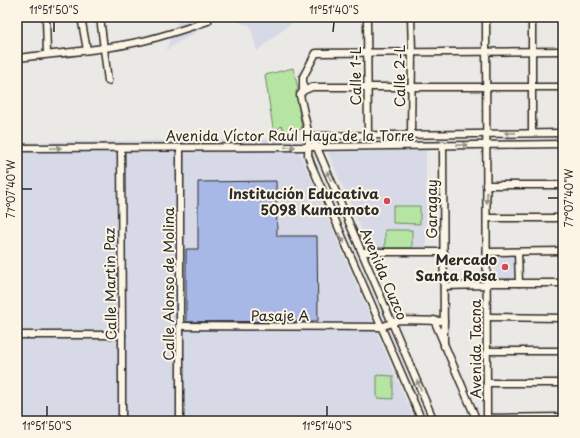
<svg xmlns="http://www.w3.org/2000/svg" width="580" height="438" font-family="'Playpen Sans',sans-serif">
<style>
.built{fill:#d7dae6}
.green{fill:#b6e4a2;stroke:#708866}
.building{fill:#a7b8e7;stroke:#2b2b2b}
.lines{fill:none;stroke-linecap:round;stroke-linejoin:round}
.minor-casing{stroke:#2b2b2b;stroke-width:9}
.minor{stroke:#fcf5e5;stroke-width:6}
.oneway{fill:#949088}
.ticks{fill:none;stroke:#2b2b2b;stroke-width:1.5}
.poi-dot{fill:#d1495b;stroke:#fcf5e5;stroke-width:1.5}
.labels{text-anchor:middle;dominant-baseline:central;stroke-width:4;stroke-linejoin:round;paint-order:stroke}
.street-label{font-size:14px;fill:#2b2b2b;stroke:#fcf5e5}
.poi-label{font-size:14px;font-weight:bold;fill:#2b2b2b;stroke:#fcf5e5;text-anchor:end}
.neatline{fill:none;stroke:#2b2b2b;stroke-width:1.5}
.ticks-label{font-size:10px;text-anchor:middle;fill:#2b2b2b}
</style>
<rect width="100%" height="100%" fill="#ebe9e5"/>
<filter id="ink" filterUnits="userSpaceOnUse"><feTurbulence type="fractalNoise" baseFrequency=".025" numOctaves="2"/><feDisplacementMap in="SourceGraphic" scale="8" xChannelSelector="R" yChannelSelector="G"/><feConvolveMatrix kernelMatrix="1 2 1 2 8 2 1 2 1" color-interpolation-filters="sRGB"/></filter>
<g filter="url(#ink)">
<g class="built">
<polygon points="179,17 222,17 166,50"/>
<polygon points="224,17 299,17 257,51 250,26"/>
<polygon points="294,139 415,421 17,421 17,142"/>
<polygon points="426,150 426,249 370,250 328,153 332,152"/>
<polygon points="495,255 516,255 516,280 494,280"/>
</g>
<g class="green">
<polygon points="293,68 298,88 296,91 302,129 286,132 281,126 277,130 274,135 265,75"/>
<polygon points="393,206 420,206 420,224 393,223"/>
<rect x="385" y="230" width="27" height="18"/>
<polygon points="377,375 393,376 393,399 377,398"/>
</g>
<polygon class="building" points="276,181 277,236 317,236 318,321 186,322 186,249 198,249 198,182"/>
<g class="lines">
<g class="minor-casing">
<g id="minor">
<polyline points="46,17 47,54"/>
<polyline points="81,17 87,50"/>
<polyline points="100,17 108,81"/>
<polyline points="367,17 368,135"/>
<polyline points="411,17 412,52 411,134"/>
<polyline points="486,17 487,421"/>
<path d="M17 58C57 53 98 51 138 42 162 37 185 29 208 21"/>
<polyline points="303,91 312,87 563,87"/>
<polyline points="532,133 532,17"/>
<polyline points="310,136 563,133"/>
<polyline points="312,136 434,421"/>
<polyline points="443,145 444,346"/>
<polyline points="17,148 309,147 563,144"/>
<polyline points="121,148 122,335 122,421"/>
<polyline points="180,148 180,421"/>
<polyline points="486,185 563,185"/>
<polyline points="487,218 563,218"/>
<polyline points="362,252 444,252"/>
<polyline points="487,252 563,251"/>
<polyline points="518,252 519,283"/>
<polyline points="487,283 563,283"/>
<polyline points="444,286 487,285"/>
<polyline points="487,317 563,318"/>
<polyline points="434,320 477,421"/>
<polyline points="180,326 381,327 399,320 444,321"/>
<polyline points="17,335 122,335"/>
<polyline points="487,351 563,351"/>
<polyline points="487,383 563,383"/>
<polyline points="487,418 563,417"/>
<polyline points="17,419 17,421"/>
<polyline points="422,421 311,164 308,155 309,136 300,95 303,91 303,77 316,53 563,51"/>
</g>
</g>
<use href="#minor" class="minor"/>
</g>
<defs><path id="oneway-solid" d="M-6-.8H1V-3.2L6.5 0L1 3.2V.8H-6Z"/></defs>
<g class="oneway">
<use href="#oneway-solid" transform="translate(510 133) rotate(179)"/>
<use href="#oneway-solid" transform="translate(462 145) rotate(-1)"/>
<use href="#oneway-solid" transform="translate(290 147)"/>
<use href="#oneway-solid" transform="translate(56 148)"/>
<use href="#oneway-solid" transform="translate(329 176) rotate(-113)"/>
<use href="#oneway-solid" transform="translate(487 198) rotate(90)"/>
<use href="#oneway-solid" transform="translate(342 238) rotate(66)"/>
<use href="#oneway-solid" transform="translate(419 385) rotate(-113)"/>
</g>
</g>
<path class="ticks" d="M54 32V22M333 32 334 22M22 189H32M548 198H558M47 416V406M327 416V406"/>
<g class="poi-dot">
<circle cx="387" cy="201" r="4"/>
<circle cx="505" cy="267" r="4"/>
</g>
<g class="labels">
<g class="street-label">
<text transform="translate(355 76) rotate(-90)">Calle 1-L</text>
<text transform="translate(399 76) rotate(-90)">Calle 2-L</text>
<text x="290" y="135">Avenida Víctor Raúl Haya de la Torre</text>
<text transform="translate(431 209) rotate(-90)">Garagay</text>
<text transform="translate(384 274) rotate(67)">Avenida Cuzco</text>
<text transform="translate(110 284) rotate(-91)">Calle Martin Paz</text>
<text transform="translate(168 284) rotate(-90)">Calle Alonso de Molina</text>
<text x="280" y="315">Pasaje A</text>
<text transform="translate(475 349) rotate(-90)">Avenida Tacna</text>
</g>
<g class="poi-label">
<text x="379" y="193">Institución Educativa<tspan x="379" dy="16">5098 Kumamoto</tspan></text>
<text x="497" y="259">Mercado<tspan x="497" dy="16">Santa Rosa</tspan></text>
</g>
</g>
<rect width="580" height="438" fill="none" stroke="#fcf5e5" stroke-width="44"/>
<rect x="22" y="22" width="536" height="394" class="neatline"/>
<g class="ticks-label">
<text x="54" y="14">11°51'50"S</text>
<text x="334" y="14">11°51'40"S</text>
<text transform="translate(11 189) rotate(-90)" y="4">77°07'40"W</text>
<text transform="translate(569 198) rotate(-90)" y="4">77°07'40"W</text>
<text x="47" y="430">11°51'50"S</text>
<text x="327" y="430">11°51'40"S</text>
</g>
</svg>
